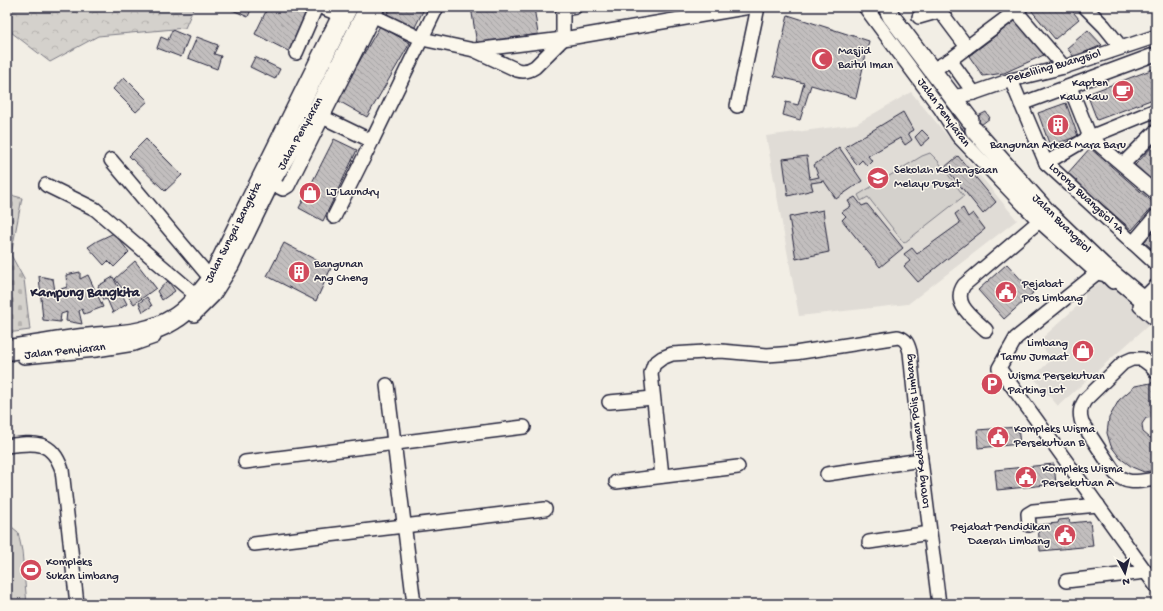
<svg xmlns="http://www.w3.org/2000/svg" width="1163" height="611" font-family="'Gochi Hand',sans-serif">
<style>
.built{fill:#e0dcd6}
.forest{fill:url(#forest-crowns);stroke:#7b7a84}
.cemetery{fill:url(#cemetery-stones);stroke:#7b7a84}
.garden{fill:#d4d1cc;stroke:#7b7a84}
.building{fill:url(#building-back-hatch);stroke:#22223b}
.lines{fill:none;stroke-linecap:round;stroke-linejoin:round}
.minor-casing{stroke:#22223b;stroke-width:16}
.major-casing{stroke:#22223b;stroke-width:20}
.highway-casing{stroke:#22223b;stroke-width:23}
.minor{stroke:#fbf7ec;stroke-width:13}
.major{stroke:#fbf7ec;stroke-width:17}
.highway{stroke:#fbf7ec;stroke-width:20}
.labels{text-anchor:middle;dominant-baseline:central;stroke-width:3;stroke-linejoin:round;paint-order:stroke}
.poi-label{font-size:12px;fill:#22223b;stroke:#fbf7ec;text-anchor:start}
.street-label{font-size:12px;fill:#22223b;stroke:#fbf7ec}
.quarter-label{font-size:14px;font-weight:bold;fill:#22223b;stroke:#fbf7ec}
</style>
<defs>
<pattern id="forest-crowns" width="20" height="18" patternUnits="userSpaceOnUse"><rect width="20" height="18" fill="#d4d1cc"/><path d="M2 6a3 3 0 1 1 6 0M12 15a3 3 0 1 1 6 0" fill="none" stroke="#b6b3b0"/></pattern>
<pattern id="cemetery-stones" width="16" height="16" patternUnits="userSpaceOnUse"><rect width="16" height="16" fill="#d4d1cc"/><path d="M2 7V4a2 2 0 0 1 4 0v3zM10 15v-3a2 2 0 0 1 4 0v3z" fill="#b6b3b0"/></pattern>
<pattern id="building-back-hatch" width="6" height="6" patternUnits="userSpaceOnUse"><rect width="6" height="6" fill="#c2bebe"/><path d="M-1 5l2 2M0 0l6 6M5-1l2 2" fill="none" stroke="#a6a3a4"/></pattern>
</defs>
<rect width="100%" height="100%" fill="#f2eee5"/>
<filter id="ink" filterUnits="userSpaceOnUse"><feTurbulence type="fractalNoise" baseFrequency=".025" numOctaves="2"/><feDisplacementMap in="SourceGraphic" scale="8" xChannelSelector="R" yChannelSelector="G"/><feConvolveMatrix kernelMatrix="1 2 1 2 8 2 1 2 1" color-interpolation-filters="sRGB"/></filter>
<g filter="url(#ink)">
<g class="built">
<polygon points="911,92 1017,220 908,304 799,316 766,136 856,124"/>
<polygon points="1106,278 1151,323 1058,406 1033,377 1052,359 1038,342 1085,299 1085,293"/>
</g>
<polygon class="forest" points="7,7 194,7 185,28 98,36 50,62 7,29"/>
<polygon class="cemetery" points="7,194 22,198 11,255 24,279 30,330 7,333"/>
<g class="garden">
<polygon points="930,153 938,161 964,196 904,243 868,197 861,201 858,195 922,156"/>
<polygon points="7,523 18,532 22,551 27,604 7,604"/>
</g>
<g class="building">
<polygon points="226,7 252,7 248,17"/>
<polygon points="268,7 297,7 312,14 292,53 255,34"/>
<polygon points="391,7 425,7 414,29 386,16"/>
<polygon points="471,7 534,7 538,34 477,44"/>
<polygon points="1034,7 1069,7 1079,19 1055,39 1031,10"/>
<polygon points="788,15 869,41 856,98 811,85 800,120 783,115 786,102 798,105 804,83 774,76"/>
<polygon points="1016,20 1046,54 1004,73 983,76 969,56"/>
<polygon points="380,26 410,43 367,117 337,100"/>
<polygon points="172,30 189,37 181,57 157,48 161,37 168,40"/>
<polygon points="1088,30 1102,45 1074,57 1067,48"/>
<polygon points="197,37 218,45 214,54 221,56 217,69 188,58"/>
<polygon points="255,57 280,69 275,79 250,67"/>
<polygon points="1156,68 1156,98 1097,120 1087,94"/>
<polygon points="124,77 148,101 136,112 113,89"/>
<polygon points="1066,103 1078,136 1050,146 1038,113"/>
<polygon points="903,112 913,130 908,133 912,140 905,145 900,138 868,156 872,161 867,166 862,160 857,165 845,147"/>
<polygon points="986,112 990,118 964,138 959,132 970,120"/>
<polygon points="922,130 930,138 921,146 915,137"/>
<polygon points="146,139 182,175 165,191 129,156"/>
<polygon points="334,139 357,150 323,221 299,208"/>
<polygon points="1156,143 1156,184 1135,165"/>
<polygon points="839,147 862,181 836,199 824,181 811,183 813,190 788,196 783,159 807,156 810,179 819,177 814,165"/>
<polygon points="1090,148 1155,204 1132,230 1067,174"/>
<polygon points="958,156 996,202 983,214 945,167"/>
<polygon points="855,197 862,206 867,204 903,248 880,267 842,220 846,216 842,212 851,206 848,201"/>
<polygon points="963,208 968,217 973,213 985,229 918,282 904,266 910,261 904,254 912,248 917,254 960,223 955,214"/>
<polygon points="823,210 829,252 796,259 789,217"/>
<polygon points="1156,228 1156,252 1144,242"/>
<polygon points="114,233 129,252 114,267 108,261 104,265 88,247 97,241"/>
<polygon points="284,243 331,268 316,301 267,276"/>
<polygon points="135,261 156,288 134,304 115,279"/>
<polygon points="1007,264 1033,293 1004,319 978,290"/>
<polygon points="80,272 80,279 88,275 103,307 84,314 82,309 79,311 82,324 66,321 67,312 61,314 60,322 43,320 39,276 53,279 55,291 67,287 66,275"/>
<polygon points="113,277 127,304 113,313 107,299 103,300 98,286"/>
<polygon points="168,281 175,291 162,300 157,291"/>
<polygon points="147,297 152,306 143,312 139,303"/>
<polygon points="1156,382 1156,417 1146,418 1142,424 1143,432 1150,438 1156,437 1156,470 1144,472 1132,467 1120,458 1111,446 1107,433 1109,418 1119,400 1135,386"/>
<polygon points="1018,427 1020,444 978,448 977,430"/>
<polygon points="1054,464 1056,484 997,490 995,470"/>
<polygon points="1069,519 1070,523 1090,521 1093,546 1040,551 1038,525 1058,523 1059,520"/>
</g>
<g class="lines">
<g class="minor-casing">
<g id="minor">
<polyline points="321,7 343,16"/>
<polyline points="865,7 940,108 958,136 1039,221 1097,273 1106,275 1113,282"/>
<polyline points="1085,7 1104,26 1121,47"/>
<polyline points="563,9 575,7"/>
<polyline points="1016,11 1064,67"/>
<path d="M374 16 422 39 474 50 517 70C524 72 529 71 535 67L563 39V7"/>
<polyline points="919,17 940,11 967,47"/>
<polyline points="474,50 563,39 750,7"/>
<polyline points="296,53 316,7"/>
<polyline points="950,60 974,93"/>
<polyline points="932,70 950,60 1021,7"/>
<polyline points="1011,80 1046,163 1156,264"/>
<polyline points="1070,87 1090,137 1156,193"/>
<polyline points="952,97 974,93 1011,80 1064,67 1154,37 1156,37"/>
<polyline points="1021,104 1156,54"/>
<polyline points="737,106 758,7"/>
<polyline points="306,109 372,141 437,7"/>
<polyline points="111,160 212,280"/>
<polyline points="1046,163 1090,137 1156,110"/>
<polyline points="1123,164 1156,131"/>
<polyline points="265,180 283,189 288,186 378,7"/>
<polyline points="46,185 95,209 198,297"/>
<polyline points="334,217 372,141"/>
<polyline points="1133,243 1156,216"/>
<polyline points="1103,268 1016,338 999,368 1156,586"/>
<polyline points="1143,299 1156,286"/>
<polyline points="1140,306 1156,320"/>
<polyline points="194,315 213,296 232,266 272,184 305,129 366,7"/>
<path d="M986 330C974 318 951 304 964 285L1045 216"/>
<polyline points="24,357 96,350 134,344 154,337"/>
<path d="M1156 372 1150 365 1142 359H1132L1123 363 1085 400C1080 408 1079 413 1082 423L1115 473C1127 486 1140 481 1156 479"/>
<polyline points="387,385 414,604"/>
<polyline points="609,402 653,398"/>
<path d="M7 446C35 442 52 440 62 470L77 604"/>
<polyline points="245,462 524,427"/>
<polyline points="827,474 921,460"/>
<path d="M662 476 651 373 654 364 662 358 672 354 721 351 767 355 795 353 898 337C906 339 908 344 910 352L921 460 939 604"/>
<polyline points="616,482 738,467"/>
<polyline points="1029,525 1028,514 1033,511 1098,505"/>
<polyline points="869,542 930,533"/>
<polyline points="254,544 545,509"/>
<polyline points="1066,581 1146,572"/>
</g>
</g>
<g class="major-casing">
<g id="major">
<polyline points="887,7 891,16 970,120"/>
<polyline points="974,130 1048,213 1104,267 1156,310"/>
</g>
</g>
<g class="highway-casing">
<path id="highway" d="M7 350C32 347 57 342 82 339 114 335 146 337 174 319 189 310 200 295 212 280L347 7"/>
</g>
<use href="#minor" class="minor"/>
<use href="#major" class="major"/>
<use href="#highway" class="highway"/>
</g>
</g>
<defs>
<g id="mosque-disc" transform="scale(1.15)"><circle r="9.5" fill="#d1495b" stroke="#fbf7ec"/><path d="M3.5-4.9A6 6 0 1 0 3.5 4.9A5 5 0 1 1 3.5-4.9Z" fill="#fff"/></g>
<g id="cafe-disc" transform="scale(1.15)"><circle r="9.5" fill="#d1495b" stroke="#fbf7ec"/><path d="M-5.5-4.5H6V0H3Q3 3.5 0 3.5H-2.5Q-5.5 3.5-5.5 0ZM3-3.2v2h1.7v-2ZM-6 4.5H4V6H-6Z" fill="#fff"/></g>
<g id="building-disc" transform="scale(1.15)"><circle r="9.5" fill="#d1495b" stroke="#fbf7ec"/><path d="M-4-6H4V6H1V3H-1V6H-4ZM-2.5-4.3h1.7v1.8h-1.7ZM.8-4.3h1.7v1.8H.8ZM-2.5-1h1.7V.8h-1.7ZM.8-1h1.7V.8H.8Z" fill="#fff"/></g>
<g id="school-disc" transform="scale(1.15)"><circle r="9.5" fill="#d1495b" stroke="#fbf7ec"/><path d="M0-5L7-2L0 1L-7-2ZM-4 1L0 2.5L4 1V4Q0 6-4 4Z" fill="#fff"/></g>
<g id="shop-disc" transform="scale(1.15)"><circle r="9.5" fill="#d1495b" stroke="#fbf7ec"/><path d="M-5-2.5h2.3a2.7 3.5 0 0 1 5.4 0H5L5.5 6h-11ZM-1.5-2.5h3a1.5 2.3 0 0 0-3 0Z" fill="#fff"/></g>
<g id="civic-disc" transform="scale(1.15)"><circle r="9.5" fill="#d1495b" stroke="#fbf7ec"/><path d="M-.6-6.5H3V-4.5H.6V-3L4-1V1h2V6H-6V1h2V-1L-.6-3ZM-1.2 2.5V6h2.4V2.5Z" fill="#fff"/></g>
<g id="parking-disc" transform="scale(1.15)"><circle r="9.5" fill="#d1495b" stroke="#fbf7ec"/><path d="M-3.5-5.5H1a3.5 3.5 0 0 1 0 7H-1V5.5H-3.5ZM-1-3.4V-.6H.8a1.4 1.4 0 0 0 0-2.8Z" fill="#fff"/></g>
<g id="stadium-disc" transform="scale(1.15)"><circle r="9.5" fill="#d1495b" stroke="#fbf7ec"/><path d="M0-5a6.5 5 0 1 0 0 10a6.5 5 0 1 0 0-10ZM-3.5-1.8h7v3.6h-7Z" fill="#fff"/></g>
</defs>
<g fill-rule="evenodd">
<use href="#mosque-disc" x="822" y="59"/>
<use href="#cafe-disc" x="1123" y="91"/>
<use href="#building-disc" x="1058" y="125"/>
<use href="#school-disc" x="878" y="178"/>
<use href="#shop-disc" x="310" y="193"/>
<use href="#building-disc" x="299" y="272"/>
<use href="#civic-disc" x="1006" y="292"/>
<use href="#shop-disc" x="1083" y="351"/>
<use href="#parking-disc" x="992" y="384"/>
<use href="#civic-disc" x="998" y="437"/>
<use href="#civic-disc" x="1026" y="477"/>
<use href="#civic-disc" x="1065" y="535"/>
<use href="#stadium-disc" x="31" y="570"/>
</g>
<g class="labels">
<g class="poi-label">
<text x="838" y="52">Masjid<tspan x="838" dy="14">Baitul Iman</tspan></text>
<text x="1108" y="84" text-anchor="end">Kapten<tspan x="1108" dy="14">Kaw Kaw</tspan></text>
<text x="1058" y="146" text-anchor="middle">Bangunan Arked Mara Baru</text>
<text x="894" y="171">Sekolah Kebangsaan<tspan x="894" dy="14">Melayu Pusat</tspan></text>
<text x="326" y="193">LJ Laundry</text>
<text x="314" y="265">Bangunan<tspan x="314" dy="14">Ang Cheng</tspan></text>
<text x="1022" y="285">Pejabat<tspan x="1022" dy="14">Pos Limbang</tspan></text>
<text x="1068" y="344" text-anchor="end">Limbang<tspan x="1068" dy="14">Tamu Jumaat</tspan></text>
<text x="1008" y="377">Wisma Persekutuan<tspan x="1008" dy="14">Parking Lot</tspan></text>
<text x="1014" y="430">Kompleks Wisma<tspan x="1014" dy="14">Persekutuan B</tspan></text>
<text x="1042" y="470">Kompleks Wisma<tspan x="1042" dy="14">Persekutuan A</tspan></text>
<text x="1050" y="528" text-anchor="end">Pejabat Pendidikan<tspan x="1050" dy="14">Daerah Limbang</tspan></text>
<text x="46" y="563">Kompleks<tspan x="46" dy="14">Sukan Limbang</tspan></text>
</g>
<g class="street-label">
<text transform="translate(1054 67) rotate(-16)">Pekeliling Buangsiol</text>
<text transform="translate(943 113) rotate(54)">Jalan Penyiaran</text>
<text transform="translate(301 134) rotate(-61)">Jalan Penyiaran</text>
<text transform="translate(1086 199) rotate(43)">Lorong Buangsiol 1A</text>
<text transform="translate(1061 224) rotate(45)">Jalan Buangsiol</text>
<text transform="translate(234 233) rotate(-63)">Jalan Sungai Bangkita</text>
<text transform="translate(65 352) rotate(-6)">Jalan Penyiaran</text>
<text transform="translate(918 431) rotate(-96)">Lorong Kediaman Polis Limbang</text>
</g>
<g class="quarter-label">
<text x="85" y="293">Kampung Bangkita</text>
</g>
</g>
<rect width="1163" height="611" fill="none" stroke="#fbf7ec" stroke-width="24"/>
<rect x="12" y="12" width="1139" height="587" fill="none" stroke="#22223b" stroke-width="1.5" filter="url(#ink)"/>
<g transform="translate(1125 573) rotate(173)" stroke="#fbf7ec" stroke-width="3" paint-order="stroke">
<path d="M0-3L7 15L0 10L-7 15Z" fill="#22223b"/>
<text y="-6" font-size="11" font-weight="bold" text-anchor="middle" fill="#22223b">N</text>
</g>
</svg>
